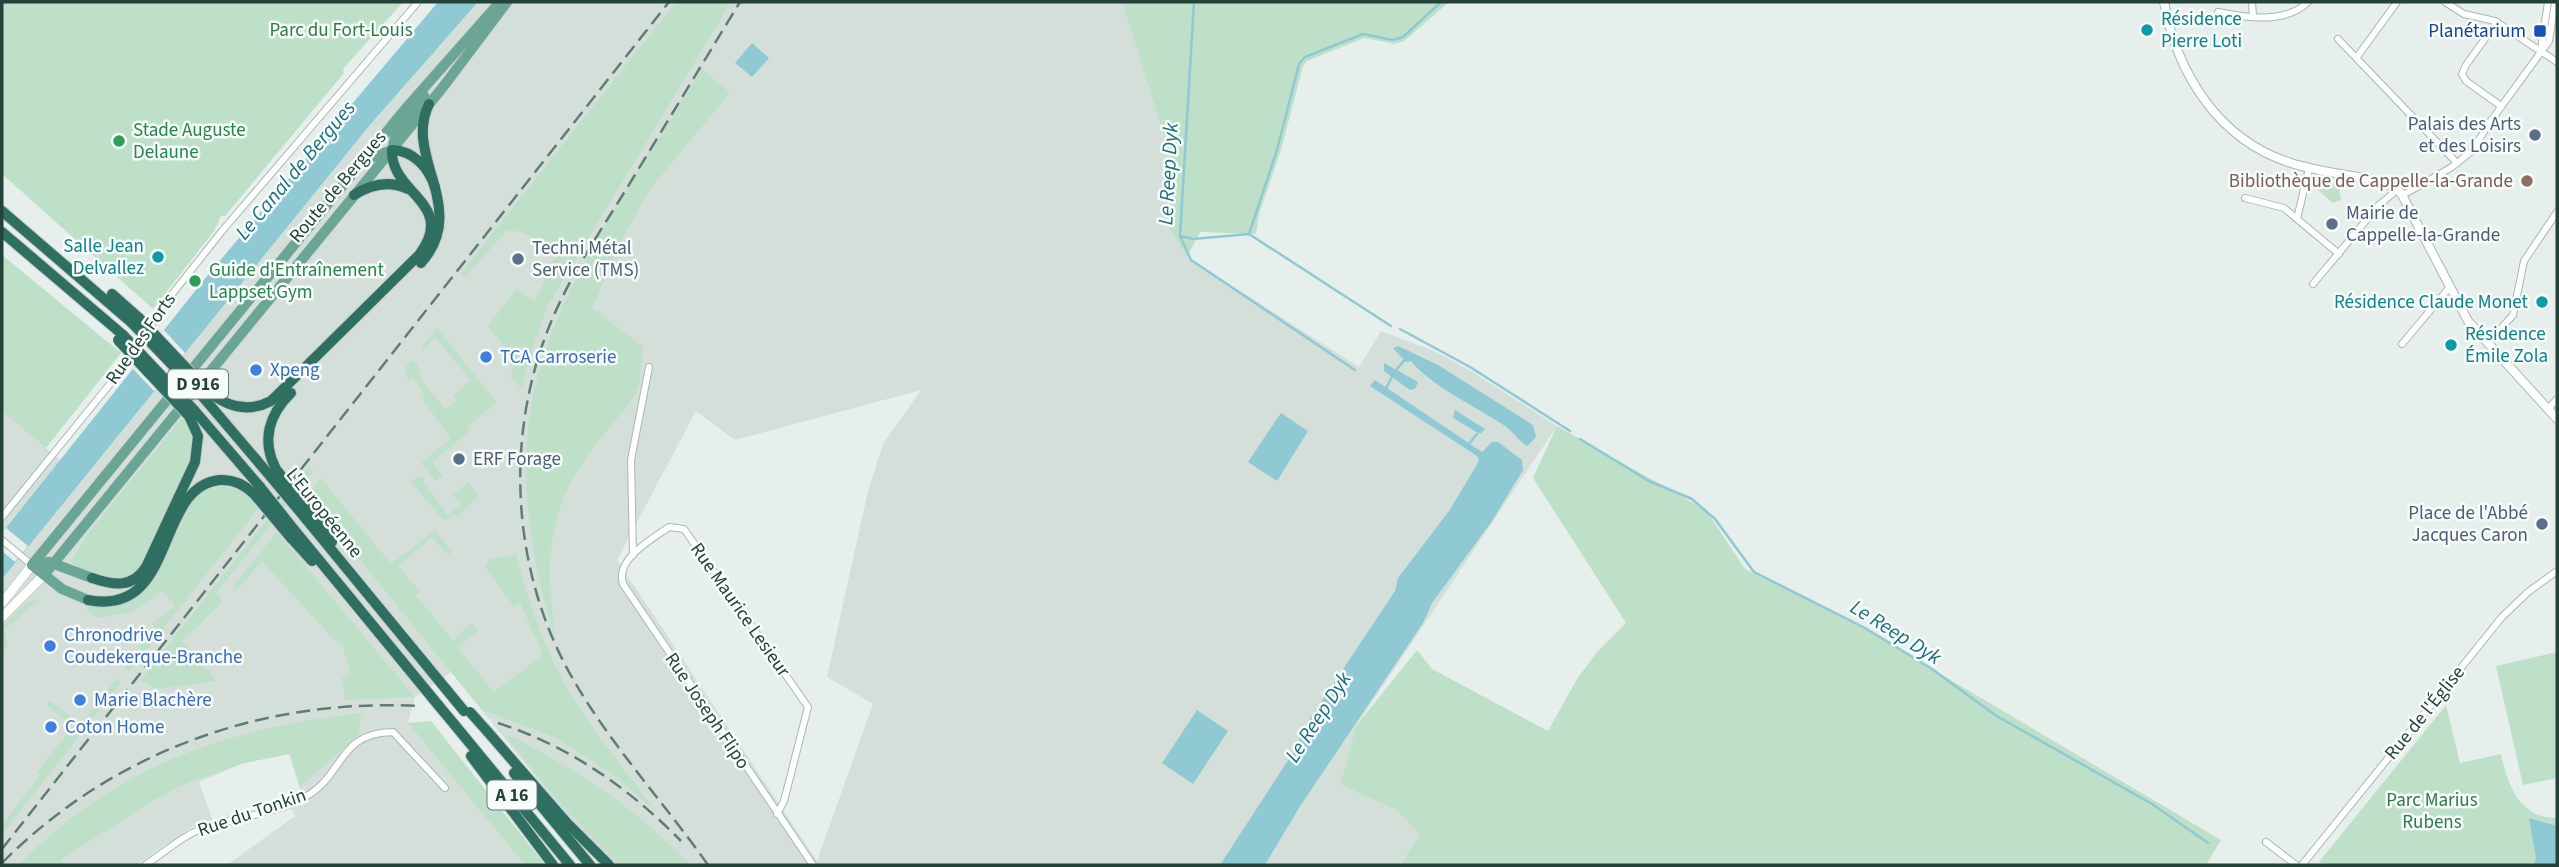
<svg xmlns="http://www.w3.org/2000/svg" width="2559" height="867" font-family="'Source Sans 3',sans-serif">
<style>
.built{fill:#d4dfda;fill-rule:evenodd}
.green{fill:#bfe0c8}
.water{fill:#8ec9d4}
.pier{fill:#e6efeb}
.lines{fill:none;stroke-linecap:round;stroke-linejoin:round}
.stream{stroke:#8ec9d4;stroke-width:2.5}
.minor-casing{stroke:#a8b8b2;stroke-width:8}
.tertiary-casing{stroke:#a8b8b2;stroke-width:10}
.secondary-casing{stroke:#a4bbb3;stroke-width:10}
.primary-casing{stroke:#c2cac8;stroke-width:11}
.motorway-casing{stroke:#c2cac8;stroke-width:12}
.minor{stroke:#fff;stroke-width:6}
.tertiary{stroke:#fff;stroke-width:8}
.secondary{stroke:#fff;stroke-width:9}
.primary{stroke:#6aa596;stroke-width:10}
.motorway{stroke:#2f6f62;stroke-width:10}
.rail{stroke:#5f7d75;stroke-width:2.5;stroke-dasharray:14 7;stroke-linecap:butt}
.motorway-bridge-casing{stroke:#c2cac8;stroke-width:12;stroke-linecap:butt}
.motorway-bridge{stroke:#2f6f62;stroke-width:10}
.culture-dot{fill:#0f9aa8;stroke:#f7fbf9;stroke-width:2.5}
.transit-dot{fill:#1a4fb4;stroke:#f7fbf9;stroke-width:2.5}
.service-dot{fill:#5c6f8a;stroke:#f7fbf9;stroke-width:2.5}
.leisure-dot{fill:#2e9e5b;stroke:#f7fbf9;stroke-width:2.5}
.education-dot{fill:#8d6e63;stroke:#f7fbf9;stroke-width:2.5}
.shop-dot{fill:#3f7fe0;stroke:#f7fbf9;stroke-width:2.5}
.labels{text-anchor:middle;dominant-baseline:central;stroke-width:5;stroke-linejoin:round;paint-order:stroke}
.shield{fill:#f7fbf9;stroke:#637a73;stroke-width:2}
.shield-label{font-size:18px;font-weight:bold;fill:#24423a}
.culture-label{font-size:19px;fill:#0d838f;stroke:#f7fbf9;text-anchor:start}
.park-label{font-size:19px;fill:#2d7a4b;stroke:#f7fbf9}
.transit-label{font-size:19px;fill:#164399;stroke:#f7fbf9;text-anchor:end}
.service-label{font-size:19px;fill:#4e5e75;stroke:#f7fbf9;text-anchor:start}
.leisure-label{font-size:19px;fill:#27864d;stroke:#f7fbf9;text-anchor:start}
.education-label{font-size:19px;fill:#785e54;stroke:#f7fbf9;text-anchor:end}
.street-label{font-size:19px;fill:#24423a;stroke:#f7fbf9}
.shop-label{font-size:19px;fill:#366cbe;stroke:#f7fbf9;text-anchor:start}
.water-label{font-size:21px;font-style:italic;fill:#1c6f80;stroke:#f7fbf9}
</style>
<rect width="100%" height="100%" fill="#e6efeb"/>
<path class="built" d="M478 2H1122L1173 165 1169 228 1187 257 1359 367 1381 331 1434 351 1471 371 1557 426 1356 726 1340 783 1396 810 1421 834 1401 865H607L451 672 415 697 408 723 527 865H227L295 816 291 808 305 804 289 754 244 763 199 782 213 821 190 828 136 865H2V411L82 478 369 126ZM921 390 883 444 868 491 827 677 873 704 817 861 617 560 696 411 735 440Z"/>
<g class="green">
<polygon points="2,2 403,2 343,69 344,73 225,216 221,216 214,231 153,309 2,174"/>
<polygon points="676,2 731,2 548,305 528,361 522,389 510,377 516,361 488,326 516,289 535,301 558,251 521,232 507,230 465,278 460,274"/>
<polygon points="1122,2 1449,2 1404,41 1395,44 1364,38 1307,61 1303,66 1281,150 1259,214 1256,234 1200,232 1187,257 1169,228 1173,165"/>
<path d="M702 69 730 93 650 189 620 243 592 308 643 347 639 386 633 398C614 424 591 447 575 475 545 527 546 585 557 642 528 556 514 459 539 371 571 261 645 166 702 69Z"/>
<polygon points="2316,176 2343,181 2339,186 2341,200 2333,203 2311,184"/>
<polygon points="2,255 121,353 46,448 2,411"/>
<polygon points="437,328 497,403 467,426 470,431 432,462 443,476 436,481 421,463 451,438 422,399 425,395 413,378 408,381 405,368 411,361 417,364 423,382 445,409 457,400 453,395 471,380 435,337 421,353 421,348"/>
<path d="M182 418 191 428 189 464 141 567C125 588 94 577 74 566L71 561 90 531Z"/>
<polygon points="1557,426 1706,510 1745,569 1851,621 2221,840 2206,865 1401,865 1420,834 1396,810 1340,784 1356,726 1417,650 1432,669 1548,731 1577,679 1597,652 1626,623 1533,478"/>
<polygon points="309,466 314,471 216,593 223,601 182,641 217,681 159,689 140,681"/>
<polygon points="420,476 425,478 422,481 448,515 461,505 453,495 469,482 478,497 457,517 454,514 444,521 411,482"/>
<path d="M321 478 391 564 435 530 452 552 448 555 432 537 398 566 420 592 416 595 453 641 471 623 479 631 457 647 494 692 543 655 520 603 514 607 484 566 490 559 516 554C529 606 548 659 577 704 601 742 631 777 657 813L614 775 556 738 482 710 307 495Z"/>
<path d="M224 486 245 492 258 509 129 672 124 666 154 627 152 624 175 606 163 590 131 612 97 618 86 609 91 605C151 615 163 559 184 517 188 507 193 496 203 491 209 488 217 487 224 486Z"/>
<polygon points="277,532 415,697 345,700 342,677 351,674 342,644 334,640 262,561 235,592 233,586"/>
<polygon points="41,598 4,630 8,645 2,652 2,626 26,603"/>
<polygon points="2557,652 2557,778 2523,785 2496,666"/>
<polygon points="117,678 121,683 2,834 2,824 40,776 37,772 73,726 47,705 50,700 80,724"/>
<path d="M2446 705 2460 763 2501 754C2508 785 2519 818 2557 818V865H2333L2319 862Z"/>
<path d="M361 713 359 735 300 787 290 754 244 763 185 784 154 800 60 860 64 865H19C115 766 227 728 361 713Z"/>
<polygon points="431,721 545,865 527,865 516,854 408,723"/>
<path d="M509 735C581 772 633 806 690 865H619L560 804 507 738Z"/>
</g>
<g class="water">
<polygon points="438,2 478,2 369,126 2,579 2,533 207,276"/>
<polygon points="752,43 769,58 752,77 735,63"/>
<path d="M1398 346 1438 365 1533 425 1536 437 1527 446C1518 440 1512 430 1502 424 1475 406 1431 386 1411 361L1406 362 1393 348Z"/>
<polygon points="1384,363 1418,382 1415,389 1410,390 1384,371"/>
<polygon points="1375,380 1482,452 1492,442 1498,442 1522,460 1523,470 1492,521 1432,603 1423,623 1299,808 1266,863 1264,865 1220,865 1300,742 1299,737 1302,731 1395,591 1398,578 1449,511 1479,461 1477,456 1370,386"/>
<polygon points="1455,410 1485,429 1480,434 1453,418"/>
<polygon points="1281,413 1308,431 1277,481 1248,462"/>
<polygon points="1197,710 1228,731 1193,784 1162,763"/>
<polygon points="2529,818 2557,826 2557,865 2534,865 2536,858"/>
</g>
<g class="pier">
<polygon points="164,330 185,353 154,391 133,369"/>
<polygon points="6,528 28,546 15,562 2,551 2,533"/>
</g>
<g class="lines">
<g class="stream">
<polyline points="1194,2 1180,236 1193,239 1249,234 1391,326"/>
<polyline points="1249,234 1277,150 1299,64 1305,57 1363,34 1393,40 1403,37 1441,2"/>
<polyline points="1180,236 1191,260 1355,370"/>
<polyline points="1400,329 1470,367 1570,431"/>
<polyline points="1397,369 1406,358"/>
<polyline points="1385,390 1393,375"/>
<polyline points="1580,439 1649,481 1692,499 1715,519 1754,572 1865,628 1932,669 1995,715 2152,804 2208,843"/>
<polyline points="1468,445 1477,434"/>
</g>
<g class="minor-casing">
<g id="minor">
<polyline points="2252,2 2253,16"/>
<polyline points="2445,2 2464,14 2495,21 2557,62"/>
<path d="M2218 12C2247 18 2285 24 2308 2"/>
<polyline points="2497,22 2466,65 2462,74 2466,81 2501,106"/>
<polyline points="2338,39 2457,163"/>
<polyline points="2541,49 2548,2"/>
<polyline points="2357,57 2397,2"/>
<polyline points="2403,195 2452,167 2472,151 2490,122 2549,41 2555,2"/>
<polyline points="2245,198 2284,208 2339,254"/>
<polyline points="2297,219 2309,168"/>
<polyline points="2313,284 2378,206 2398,189"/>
<polyline points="2402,344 2449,288"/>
<polyline points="2487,344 2513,315 2524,261 2557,212"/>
<polyline points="2548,409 2557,399"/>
<polyline points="2,517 127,363 166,302 222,231 418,2"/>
<polyline points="2,540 32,565"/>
<polyline points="633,555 631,460 649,367"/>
<path d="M777 814 784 801 808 707 684 529 669 527C651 540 615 559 623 584L813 865"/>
<polyline points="2266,842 2296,865"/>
<path d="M145 865C164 853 183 835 204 828 235 817 280 813 307 796 345 773 338 733 393 732L445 788"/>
<polyline points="2302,865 2502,617 2528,592 2557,571"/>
</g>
</g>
<g class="tertiary-casing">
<path id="tertiary" d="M2164 2C2177 73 2218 140 2291 163 2322 173 2355 175 2387 183L2401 193 2468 321 2557 419"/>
</g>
<g class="secondary-casing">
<g id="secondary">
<polyline points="2,603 32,565"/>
<polyline points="2,617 44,575"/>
</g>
</g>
<g class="primary-casing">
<g id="primary">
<polyline points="367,159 392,150 396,133 424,96"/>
<polyline points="33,564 49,562 92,578"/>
<polyline points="32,565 407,107 500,2"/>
<polyline points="32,565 62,589 88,600"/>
<polyline points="44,575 443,87 507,2"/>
</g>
</g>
<g class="motorway-casing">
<g id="motorway">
<path d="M354 195C371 184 389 180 408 189"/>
<polyline points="2,211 132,323"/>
<polyline points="2,232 123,335"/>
<path d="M421 263C470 208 403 157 429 104"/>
<polyline points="112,294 139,318"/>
<path d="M208 391C227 407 248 413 271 401L419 255C458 203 390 194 392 150 414 151 428 167 435 187"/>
<polyline points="203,397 271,477"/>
<polyline points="194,410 261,488"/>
<path d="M276 469C261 441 269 414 291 393"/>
<polyline points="311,513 332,542"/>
<polyline points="306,519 464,711"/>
<polyline points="296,532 439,706"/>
<polyline points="291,538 312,561"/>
<path d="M92 578C113 585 132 589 146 567L195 462 198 436 189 416"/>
<path d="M88 600C178 618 154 486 220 480 234 479 245 485 254 494"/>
<polyline points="454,724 570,865"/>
<polyline points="487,731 567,823 609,865"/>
<polyline points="471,756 553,865"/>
<polyline points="514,773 590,865"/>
</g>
</g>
<use href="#minor" class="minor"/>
<use href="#tertiary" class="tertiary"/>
<use href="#secondary" class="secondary"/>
<use href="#primary" class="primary"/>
<use href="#motorway" class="motorway"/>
<g class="rail">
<path d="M498 723C569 746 629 788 681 841"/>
<polyline points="2,849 669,2"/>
<path d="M2 863C112 752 262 698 418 706"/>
<path d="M708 865C663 801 607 741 569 672 510 564 504 429 554 315 575 267 606 223 633 178 669 119 704 61 740 2"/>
</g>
<g class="motorway-bridge-casing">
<g id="motorway-bridge">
<polyline points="139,318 208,391"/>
<polyline points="132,323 203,397"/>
<polyline points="123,335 194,410"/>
<polyline points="118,340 189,416"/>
<polyline points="276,469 311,513"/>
<polyline points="271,477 306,519"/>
<polyline points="261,488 296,532"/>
<polyline points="254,494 291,538"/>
<polyline points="439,706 454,724"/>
<polyline points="470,712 487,731"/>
</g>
</g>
<use href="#motorway-bridge" class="motorway-bridge"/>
</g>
<g class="culture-dot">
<circle cx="2147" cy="30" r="7"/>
<circle cx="158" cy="257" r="7"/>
<circle cx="2542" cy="302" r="7"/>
<circle cx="2451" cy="345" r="7"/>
</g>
<rect class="transit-dot" x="2533" y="24" width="14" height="14" rx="3.5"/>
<g class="service-dot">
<circle cx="2535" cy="135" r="7"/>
<circle cx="2332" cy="224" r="7"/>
<circle cx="518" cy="259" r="7"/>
<circle cx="459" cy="459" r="7"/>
<circle cx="2542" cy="524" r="7"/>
</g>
<g class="leisure-dot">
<circle cx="119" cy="141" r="7"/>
<circle cx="195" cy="281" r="7"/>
</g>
<circle class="education-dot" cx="2527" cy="181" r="7"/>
<g class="shop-dot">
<circle cx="486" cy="357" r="7"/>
<circle cx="256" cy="370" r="7"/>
<circle cx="50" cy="646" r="7"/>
<circle cx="80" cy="700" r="7"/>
<circle cx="51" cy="727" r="7"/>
</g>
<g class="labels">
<g class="shield">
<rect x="168" y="369.5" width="60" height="29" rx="5"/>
<rect x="487.5" y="780.5" width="49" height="29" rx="5"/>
</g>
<g class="shield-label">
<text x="198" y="384">D 916</text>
<text x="512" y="795">A 16</text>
</g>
<g class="culture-label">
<text x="2161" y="19">Résidence<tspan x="2161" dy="22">Pierre Loti</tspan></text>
<text x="144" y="246" text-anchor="end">Salle Jean<tspan x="144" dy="22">Delvallez</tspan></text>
<text x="2528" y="302" text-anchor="end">Résidence Claude Monet</text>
<text x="2465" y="334">Résidence<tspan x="2465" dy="22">Émile Zola</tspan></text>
</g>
<g class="park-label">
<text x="341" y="30">Parc du Fort-Louis</text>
<text x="2432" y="800">Parc Marius<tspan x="2432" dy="22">Rubens</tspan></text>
</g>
<g class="transit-label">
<text x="2526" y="31">Planétarium</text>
</g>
<g class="service-label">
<text x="2521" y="124" text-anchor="end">Palais des Arts<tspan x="2521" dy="22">et des Loisirs</tspan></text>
<text x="2346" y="213">Mairie de<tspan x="2346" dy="22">Cappelle-la-Grande</tspan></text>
<text x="532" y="248">Techni Métal<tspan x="532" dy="22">Service (TMS)</tspan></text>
<text x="473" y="459">ERF Forage</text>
<text x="2528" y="513" text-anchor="end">Place de l'Abbé<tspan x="2528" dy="22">Jacques Caron</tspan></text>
</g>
<g class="leisure-label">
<text x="133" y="130">Stade Auguste<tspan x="133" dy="22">Delaune</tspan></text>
<text x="209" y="270">Guide d'Entraînement<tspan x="209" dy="22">Lappset Gym</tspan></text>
</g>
<g class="education-label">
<text x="2513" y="181">Bibliothèque de Cappelle-la-Grande</text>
</g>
<g class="street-label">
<text transform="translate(338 187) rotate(-50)">Route de Bergues</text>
<text transform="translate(141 339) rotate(-55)">Rue des Forts</text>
<text transform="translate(324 513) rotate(51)">L'Européenne</text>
<text transform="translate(740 610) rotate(55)">Rue Maurice Lesieur</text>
<text transform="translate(707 711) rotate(56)">Rue Joseph Flipo</text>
<text transform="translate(2425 713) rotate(-51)">Rue de l'Église</text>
<text transform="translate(252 813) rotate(-19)">Rue du Tonkin</text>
</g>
<g class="shop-label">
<text x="500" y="357">TCA Carroserie</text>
<text x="270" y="370">Xpeng</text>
<text x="64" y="635">Chronodrive<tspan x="64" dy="22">Coudekerque-Branche</tspan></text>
<text x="94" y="700">Marie Blachère</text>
<text x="65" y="727">Coton Home</text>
</g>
<g class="water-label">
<text transform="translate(295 170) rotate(-50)">Le Canal de Bergues</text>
<text transform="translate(1168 174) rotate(-87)">Le Reep Dyk</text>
<text transform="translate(1896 632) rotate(32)">Le Reep Dyk</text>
<text transform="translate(1318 717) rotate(-57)">Le Reep Dyk</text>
</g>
</g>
<rect width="2559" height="867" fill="none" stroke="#24423a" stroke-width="7"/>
</svg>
